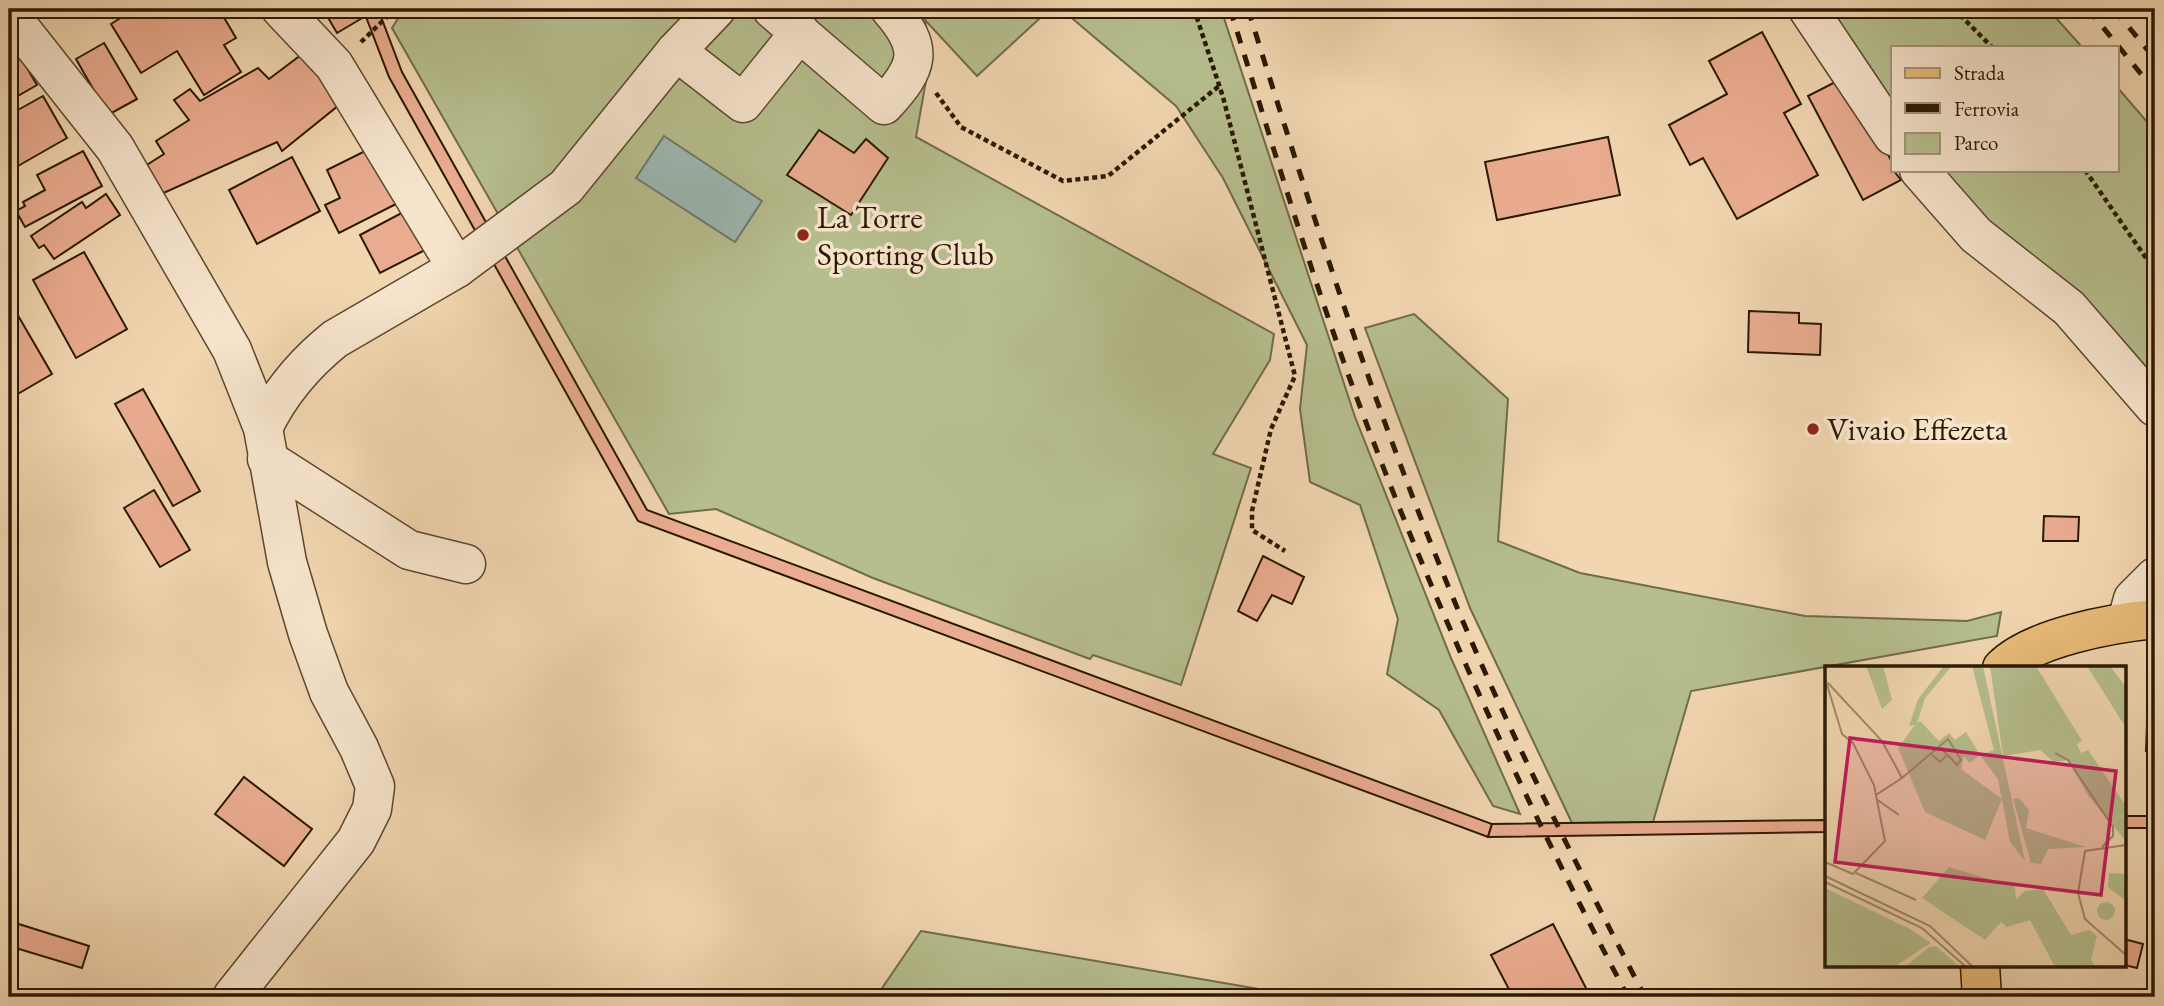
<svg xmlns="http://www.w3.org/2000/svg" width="2164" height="1006" font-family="'EB Garamond',serif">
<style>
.green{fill:#b6be8e;stroke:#706c49;stroke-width:2}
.water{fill:#9cb7b2;stroke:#6f786c;stroke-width:2}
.building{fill:#eaac90;stroke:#2b1904;stroke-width:2}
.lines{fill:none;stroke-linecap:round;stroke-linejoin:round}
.minor-casing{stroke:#5c482f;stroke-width:41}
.major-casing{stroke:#2b1904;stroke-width:41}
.path{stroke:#2b1904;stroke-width:4.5;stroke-dasharray:5 3.5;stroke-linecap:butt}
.minor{stroke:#f6e4cc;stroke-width:38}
.major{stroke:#e8bb78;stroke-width:38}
.rail{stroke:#2b1904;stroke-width:5;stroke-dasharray:12 12;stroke-linecap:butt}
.poi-dot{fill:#8f2418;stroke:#f6e4cc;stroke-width:2.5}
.labels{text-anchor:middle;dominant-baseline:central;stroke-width:7;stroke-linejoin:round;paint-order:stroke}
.poi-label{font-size:32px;fill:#2b1904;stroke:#f6e4cc;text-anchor:start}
.inset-road{fill:none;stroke:#a28a6b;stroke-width:2}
.view{fill:#c2185b;fill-opacity:0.15;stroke:#c2185b;stroke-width:3.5}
.inset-edge{fill:none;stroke:#2b1904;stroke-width:3.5}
</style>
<rect width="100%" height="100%" fill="#f1d6b0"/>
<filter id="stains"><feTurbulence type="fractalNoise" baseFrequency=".00286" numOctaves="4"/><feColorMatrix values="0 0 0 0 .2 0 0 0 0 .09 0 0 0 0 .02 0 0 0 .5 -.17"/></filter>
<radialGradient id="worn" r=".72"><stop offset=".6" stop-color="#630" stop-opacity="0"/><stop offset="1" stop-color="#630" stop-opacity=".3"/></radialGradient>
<g class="green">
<polygon points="404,9 1050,9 977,76 925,20 930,58 916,137 1274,334 1270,360 1213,454 1251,468 1181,685 1093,655 1090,659 873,578 716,509 669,514 392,28"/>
<polygon points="1061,9 1221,9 1355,417 1451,658 1520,814 1493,806 1439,710 1387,674 1398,619 1360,505 1310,482 1300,409 1307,345 1223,178 1176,106"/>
<polygon points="1812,9 2048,9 2082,47 1893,47 1893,121"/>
<polygon points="2117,87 2155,131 2155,412 1928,170 2117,170"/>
<polygon points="1414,314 1508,399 1498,541 1580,573 1805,616 1967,621 2001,612 1997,636 1691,691 1653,822 1572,823 1470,608 1365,328"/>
<polygon points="921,931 1306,997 876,997"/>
</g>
<polygon class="water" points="664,136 762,201 735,242 636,178"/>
<g class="building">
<polygon points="135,9 219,9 236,38 224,45 241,72 204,95 177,51 141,73 111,24"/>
<polygon points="323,9 359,9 364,17 337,33"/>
<polygon points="363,9 378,9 402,72 647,510 1492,824 1488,837 638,521 389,77"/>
<polygon points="1762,32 1801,104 1784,113 1818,175 1737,219 1703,158 1690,165 1669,125 1727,94 1709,61"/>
<polygon points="104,43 137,99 108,115 76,59"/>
<polygon points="305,52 344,101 282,151 277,142 157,196 142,168 164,154 156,141 189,120 174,100 190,89 200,101 258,68 269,79"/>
<polygon points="21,58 37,85 9,101 9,66"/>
<polygon points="1847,76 1893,164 1893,170 1901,180 1863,200 1808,96"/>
<polygon points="43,96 67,138 18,166 9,150 9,115"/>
<polygon points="819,130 854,153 866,139 888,158 851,215 787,175"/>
<polygon points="1608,137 1620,195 1497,220 1485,162"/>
<polygon points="373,147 400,202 339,233 325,205 340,198 327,170"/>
<polygon points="83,151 102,186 25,227 16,211 25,206 23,202 45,190 37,175"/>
<polygon points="292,157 320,211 257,244 229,190"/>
<polygon points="106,194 120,215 54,259 44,245 39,248 31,236 82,202 86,208"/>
<polygon points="409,209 429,248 380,273 360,235"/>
<polygon points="84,252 127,329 76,358 33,280"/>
<polygon points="9,300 52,374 9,399"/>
<polygon points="1749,311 1799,313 1799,323 1821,324 1820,355 1748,352"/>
<polygon points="143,389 200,491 173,506 115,404"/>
<polygon points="154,490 190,550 160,567 124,508"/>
<polygon points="2044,516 2079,517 2078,541 2043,541"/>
<polygon points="1263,556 1304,577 1292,604 1272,595 1257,621 1238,611"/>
<polygon points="2148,698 2155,698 2155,752 2146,751"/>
<polygon points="244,777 312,829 284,866 215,814"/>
<rect x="2124" y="816" width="31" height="12"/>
<polygon points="1826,820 1826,832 1488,837 1492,824"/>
<polygon points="9,921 89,946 82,968 9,946"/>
<polygon points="1553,924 1588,992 1576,997 1513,997 1491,955"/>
<polygon points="2124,939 2143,944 2137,968 2124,965"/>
<polygon points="9,988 41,997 9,997"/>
</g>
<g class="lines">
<g class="minor-casing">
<g id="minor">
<path d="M772 9 884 105C919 67 925 49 890 9"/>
<polyline points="1808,9 1893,136"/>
<polyline points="9,14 115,148 232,350 263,428 287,562 308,634 329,692 359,748 375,786 372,809 356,841 232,997"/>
<polyline points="676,51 743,103 800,32"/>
<polyline points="1919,170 1976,235 2069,308 2155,407"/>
<polyline points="457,268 566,187 676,51 716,9"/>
<path d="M263 428C280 392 304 364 335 339L457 268 334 65 281 9"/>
<polyline points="267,459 409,550 466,564"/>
<polyline points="2127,621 2133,599 2155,577"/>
</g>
</g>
<g class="major-casing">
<g id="major">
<path d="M2002 668C2033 637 2113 623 2155 619"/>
<polyline points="1980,966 1982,997"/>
</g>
</g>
<g class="path">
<polyline points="1194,9 1223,97 1295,376 1271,429 1252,511 1252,530 1285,551"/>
<polyline points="1954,9 1992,47"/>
<polyline points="361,42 395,9"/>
<polyline points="936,93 961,127 1063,181 1108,176 1219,86"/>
<polyline points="2085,170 2155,271"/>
</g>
<use href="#minor" class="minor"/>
<use href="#major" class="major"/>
<g class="rail">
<path d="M1230 9C1273 145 1313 283 1364 417 1439 616 1528 808 1628 997"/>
<path d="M1248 9C1324 252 1402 497 1511 729 1553 819 1599 908 1645 997"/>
<polyline points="2088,9 2155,91"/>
<polyline points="2114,9 2155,59"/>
</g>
</g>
<g class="poi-dot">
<circle cx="803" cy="235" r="7"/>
<circle cx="1813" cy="429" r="7"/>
</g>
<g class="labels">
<g class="poi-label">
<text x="817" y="217">La Torre<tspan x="817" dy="37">Sporting Club</tspan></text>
<text x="1827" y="429">Vivaio Effezeta</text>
</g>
</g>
<g transform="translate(1825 666)">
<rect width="301" height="301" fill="#f1d6b0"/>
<path d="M41 0H58L67 34 57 43ZM119 0H127L100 32 92 57 95 55 114 75 124 67 130 74 141 66 155 89 169 84 147 0H158L200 195 185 176 173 113 155 89 144 97 139 90 136 103 177 133 160 174 100 146 73 82 90 59 84 60 93 33ZM165 0H211L257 75 252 78 256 87 263 84 301 140V175L264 131 243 94 229 96 215 84 178 90ZM262 0H285L301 21V62ZM194 132 204 144 201 162 261 181 223 183 216 198 206 197 188 133ZM124 201 190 221 191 233 200 225 218 223 246 269 264 264 272 270 266 294 270 301H230L205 254 182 261 176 256 160 274 97 232ZM284 207 301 208V235L283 221ZM0 222 85 263 106 277 69 301H0ZM272 245a9 9 0 1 1 18 0a9 9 0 1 1-18 0ZM111 280 135 301H80L104 281Z" fill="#b6be8e"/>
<path class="inset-road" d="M0 12 17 68 28 77 49 119 60 175 28 208 0 196M3 17 57 75 77 112 51 129M230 87 243 94 288 161V170L277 181M107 89 115 96 123 88M77 112 123 73 136 94 132 99 116 82M51 133 74 149M301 179 260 185 253 227 260 253 301 289M31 207 91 234M0 210 105 260 148 301M0 216 97 262 141 301"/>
<path class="view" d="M25 72 291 105 276 229 10 196Z"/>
<rect width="301" height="301" class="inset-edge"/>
</g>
<rect width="2164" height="1006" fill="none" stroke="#f1d6b0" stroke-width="35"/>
<rect x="10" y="10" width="2143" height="985" fill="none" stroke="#2b1904" stroke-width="3.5"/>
<rect x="18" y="18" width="2129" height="971" fill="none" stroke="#2b1904" stroke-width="2"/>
<rect x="1891" y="46" width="228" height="126" fill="#f6e4cc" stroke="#a5937c" stroke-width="2"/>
<rect x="1905" y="68" width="35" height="10" fill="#e8bb78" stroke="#a5937c" stroke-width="2"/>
<text x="1954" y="80" font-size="21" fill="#2b1904">Strada</text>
<rect x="1905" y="103" width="35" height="10" fill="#2b1904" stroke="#a5937c" stroke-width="2"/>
<text x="1954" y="116" font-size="21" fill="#2b1904">Ferrovia</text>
<rect x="1905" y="133" width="35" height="21" fill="#b6be8e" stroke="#a5937c" stroke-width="2"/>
<text x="1954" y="150" font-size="21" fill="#2b1904">Parco</text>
<rect width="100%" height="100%" filter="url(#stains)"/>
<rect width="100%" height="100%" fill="url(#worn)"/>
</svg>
